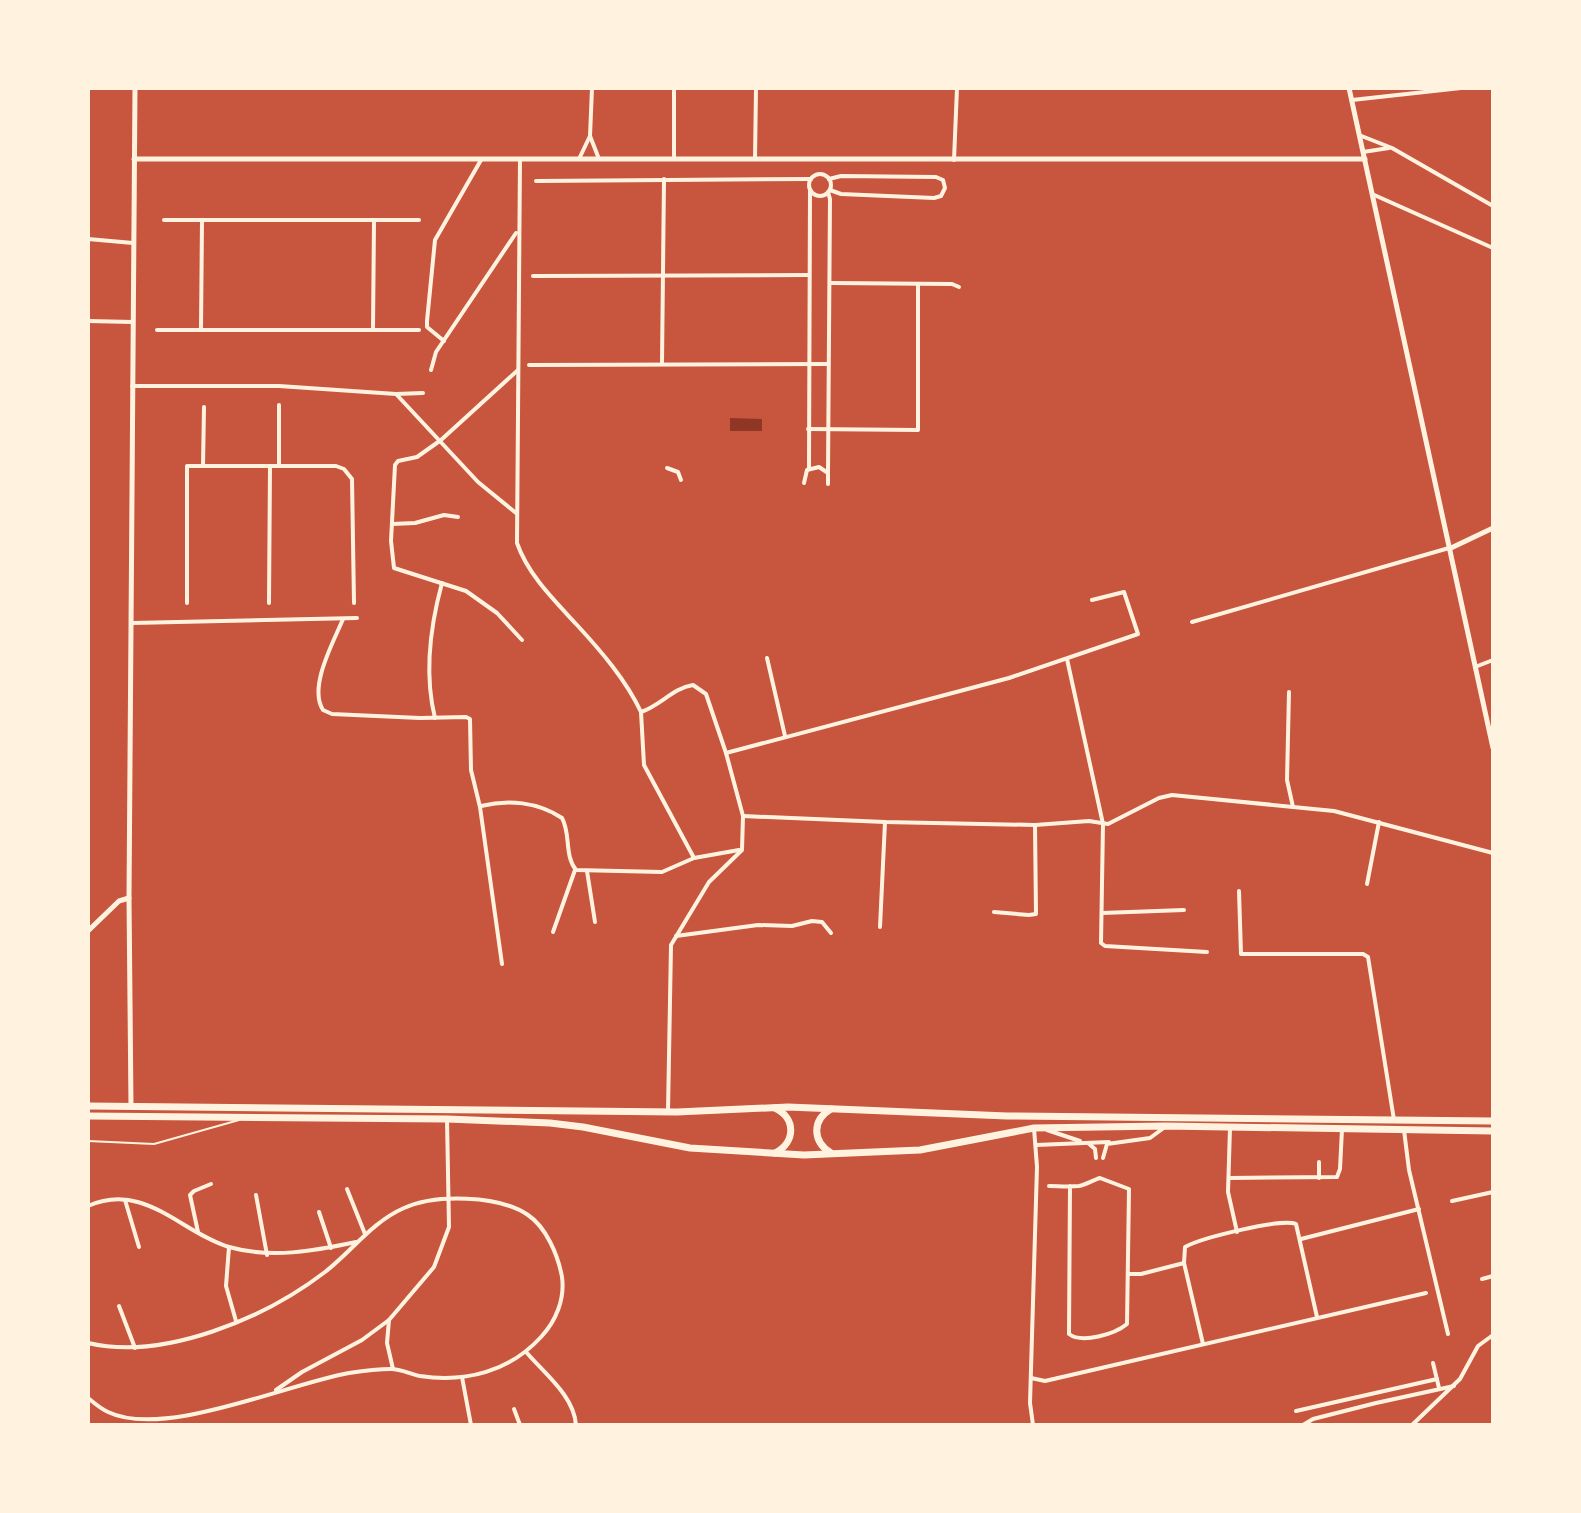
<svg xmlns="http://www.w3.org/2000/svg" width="1581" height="1513" font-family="'Fira Sans Condensed',sans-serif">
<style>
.water{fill:#8f3625}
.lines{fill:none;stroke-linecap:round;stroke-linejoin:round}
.service{stroke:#fff3e0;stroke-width:2}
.minor{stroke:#fff3e0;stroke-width:4}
.tertiary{stroke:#fff3e0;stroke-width:5}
.trunk{stroke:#fff3e0;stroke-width:7}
</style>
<rect width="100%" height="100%" fill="#c8553d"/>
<polygon class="water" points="730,418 762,419 762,431 730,431"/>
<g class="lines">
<polyline class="service" points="88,1141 154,1144 239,1120"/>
<g class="minor">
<polyline points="592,88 590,136 599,159"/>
<polyline points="1352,100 1461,88"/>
<polyline points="1359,135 1392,148 1493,206"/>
<polyline points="1363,152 1389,148"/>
<path d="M520 159 517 543C528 575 555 601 577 625 601 651 626 680 641 712 660 706 673 688 693 685L706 694 726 753 743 816 742 850 709 882 671 945 668 1112"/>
<polyline points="579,159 590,136"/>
<polyline points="674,159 674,88"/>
<polyline points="755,159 756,88"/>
<polyline points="954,160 957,88"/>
<circle cx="820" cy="185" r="11"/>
<polyline points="829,179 841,176 936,177 943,180 945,188 941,196 934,198 841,194 830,190"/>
<polyline points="536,181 811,179"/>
<polyline points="1372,194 1493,248"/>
<polyline points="164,220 419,220"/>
<polyline points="88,239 133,243"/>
<polyline points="533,276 809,275"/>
<polyline points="830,283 952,284 959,287"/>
<polyline points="88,321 133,322"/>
<polyline points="201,329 202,220"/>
<polyline points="157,330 419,330"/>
<polyline points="373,330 374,220"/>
<polyline points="444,341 427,327 427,321 435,240 481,160"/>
<polyline points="662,364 664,179"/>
<polyline points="529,365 828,364"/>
<polyline points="431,370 436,352 516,233"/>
<polyline points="518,370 441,440 417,457 398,461 395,465 391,541 394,568 466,591 497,613 522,640"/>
<polyline points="132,386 279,386 396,394 423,393"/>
<polyline points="396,394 478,482 516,513"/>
<polyline points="808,429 918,430 918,284"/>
<polyline points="203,466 204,407"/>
<polyline points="279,466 279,405"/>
<polyline points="667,468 678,472 681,480"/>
<polyline points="809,468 810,190"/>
<polyline points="828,473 830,199 828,192"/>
<polyline points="804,483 807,470 819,467 828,473 828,484"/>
<polyline points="392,524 415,523 444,515 458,517"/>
<polyline points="187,603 187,466 336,466 344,469 352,479 354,603"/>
<polyline points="269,603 270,466"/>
<path d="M343 619C334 641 308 687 323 710L332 714 420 718 466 717 470 719 471 770 480 807 502 964"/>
<polyline points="1192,622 1449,548"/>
<polyline points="132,623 357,618"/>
<polyline points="767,658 785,736"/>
<polyline points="1067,659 1103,824 1101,943 1105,946 1207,952"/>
<polyline points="1475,667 1493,660"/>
<polyline points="1289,692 1287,780 1293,807"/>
<polyline points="641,712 644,765 694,858"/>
<path d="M435 718C424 674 430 627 442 583"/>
<polyline points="726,753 1009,678 1138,634 1124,592 1092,600"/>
<path d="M481 806C508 799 538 802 562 818 571 834 564 855 576 870L662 872 694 858 739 850"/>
<polyline points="743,816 885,822 1035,825 1089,821 1108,824 1159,798 1172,795 1334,811 1493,853"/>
<polyline points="587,871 595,922"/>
<polyline points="1367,884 1379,822"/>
<polyline points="1239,891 1241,954 1363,954 1368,957 1394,1120"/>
<polyline points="994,912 1029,915 1036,914 1035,825"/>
<polyline points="1102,913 1184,910"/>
<polyline points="880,927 885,822"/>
<polyline points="553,932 575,870"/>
<polyline points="676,936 758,925 792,926 812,921 822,922 831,933"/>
<polyline points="1230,1128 1228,1192 1237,1232"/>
<polyline points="1047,1130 1080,1141"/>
<polyline points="1404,1130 1409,1170 1448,1334"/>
<polyline points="1088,1143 1095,1149 1096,1158"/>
<polyline points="1036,1145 1109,1142"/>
<polyline points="1103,1158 1107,1144 1150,1138 1165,1127"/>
<polyline points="1229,1178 1337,1177 1340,1169 1342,1129"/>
<polyline points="1319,1178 1319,1162"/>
<path d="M1049 1186C1058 1186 1069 1187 1079 1186 1086 1185 1093 1180 1100 1178L1129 1189 1127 1324C1115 1334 1082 1344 1069 1334L1070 1186"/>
<polyline points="347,1189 365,1234"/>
<polyline points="256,1195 267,1255"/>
<polyline points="125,1200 139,1247"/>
<polyline points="1452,1201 1493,1192"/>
<path d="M88 1206C144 1181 180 1232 229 1247 271 1259 314 1251 356 1242"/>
<polyline points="319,1212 331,1248"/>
<polyline points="198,1232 190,1195 194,1191 211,1184"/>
<polyline points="1301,1239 1419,1209"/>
<polyline points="229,1247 226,1286 236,1321"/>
<polyline points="1129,1274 1141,1274 1184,1263"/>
<polyline points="1482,1279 1493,1276"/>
<polyline points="119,1306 135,1348"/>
<polyline points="389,1320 387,1343 393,1369"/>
<path d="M88 1343C164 1361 265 1318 325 1272 352 1251 372 1222 404 1208 435 1194 499 1195 528 1215 546 1227 558 1255 562 1277 565 1299 556 1321 541 1337 510 1371 466 1383 420 1376 410 1374 401 1369 391 1369 378 1369 362 1371 349 1373 287 1384 164 1439 108 1412 101 1409 94 1403 88 1398"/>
<path d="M1203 1344 1184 1263 1185 1247C1201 1238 1281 1218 1296 1224L1317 1317"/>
<path d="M527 1353C545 1374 574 1396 576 1425"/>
<polyline points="1433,1363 1439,1388"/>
<polyline points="462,1377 471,1425"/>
<polyline points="1031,1378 1045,1381 1426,1293"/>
<polyline points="276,1390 302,1372 362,1340 389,1320 434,1267 449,1227 447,1119"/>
<polyline points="514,1409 520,1425"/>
<polyline points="1296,1411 1437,1379"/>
<polyline points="1033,1425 1030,1403 1037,1167 1034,1128"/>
<polyline points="1303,1425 1313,1419 1376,1403 1454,1386"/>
<polyline points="1412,1425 1460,1379 1478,1346 1493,1335"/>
</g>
<g class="tertiary">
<polyline points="1349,88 1493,748"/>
<polyline points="134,159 1365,159"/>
<polyline points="1451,548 1493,528"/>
<polyline points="88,931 119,901 129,898"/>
<polyline points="131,1106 129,898 135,88"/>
</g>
<g class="trunk">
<polyline points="88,1106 677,1112 788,1107 1007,1116 1493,1121"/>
<path d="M775 1108C796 1118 796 1142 775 1153"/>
<polyline points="88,1116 447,1119 550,1123 583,1127 690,1148 804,1155 920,1150 1034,1128 1165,1126 1493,1131"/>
<path d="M831 1153C812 1141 812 1120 831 1109"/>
</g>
</g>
<rect width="1581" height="1513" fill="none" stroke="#fff3e0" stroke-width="180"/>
</svg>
